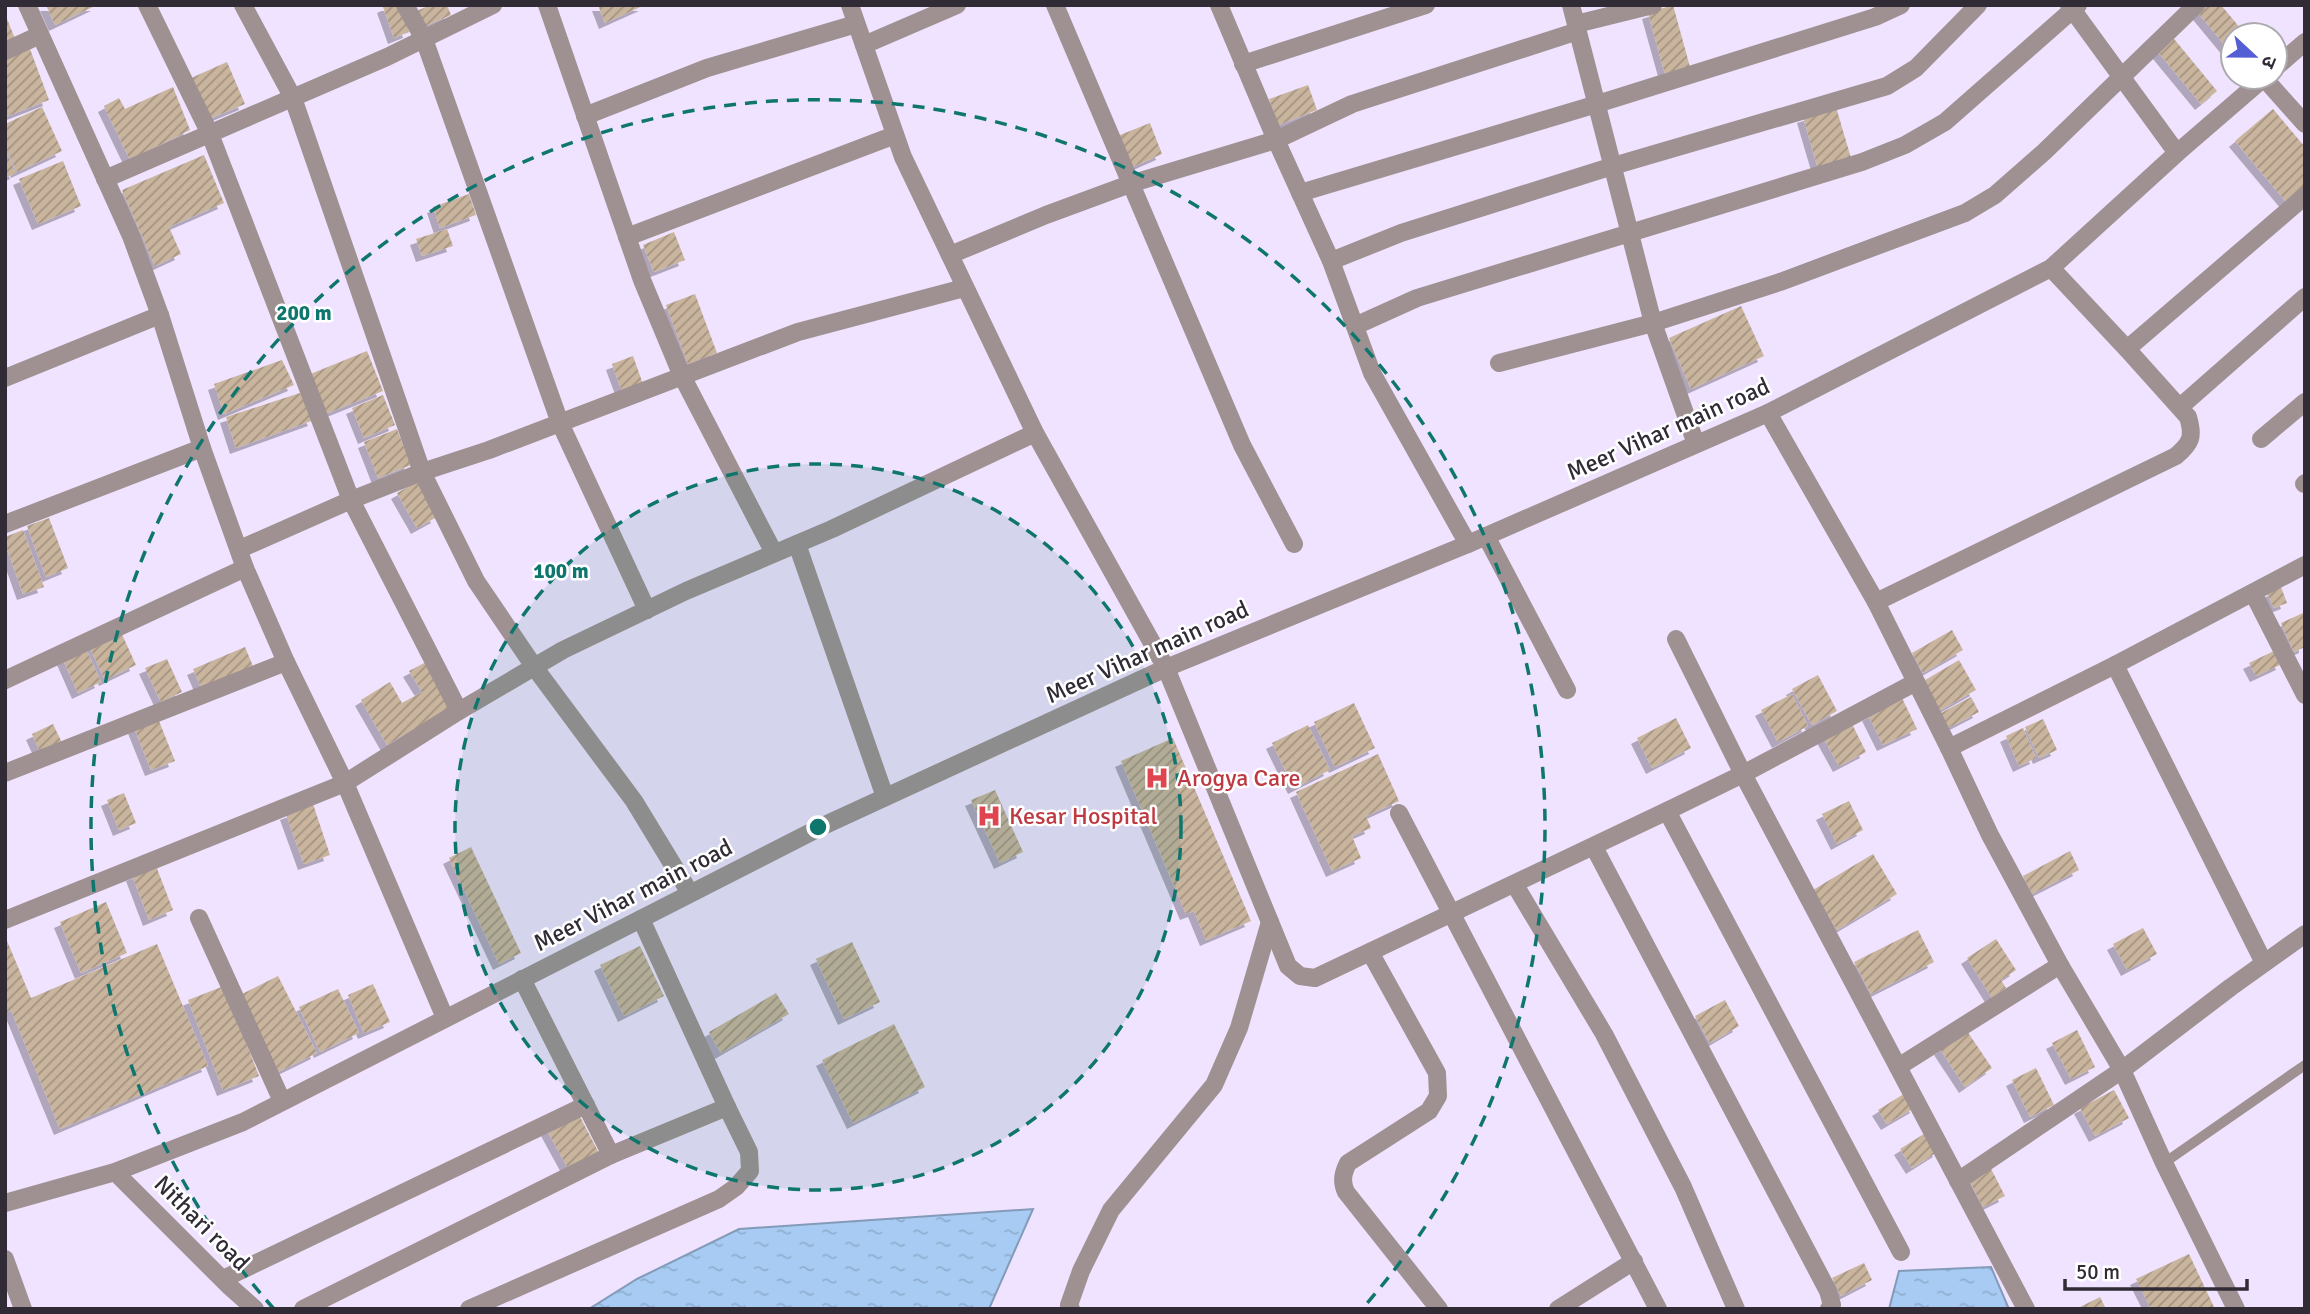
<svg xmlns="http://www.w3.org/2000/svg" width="2310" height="1314" font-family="Signika,'Noto Sans Devanagari',sans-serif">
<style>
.water{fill:url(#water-ripples);stroke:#839bb9;stroke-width:2}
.building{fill:url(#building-hatch);filter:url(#shadow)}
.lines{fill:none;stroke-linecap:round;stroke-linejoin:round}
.lane{stroke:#9f9192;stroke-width:10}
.street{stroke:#9f9192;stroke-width:18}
.ring{fill:none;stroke:#0f766e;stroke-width:3.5;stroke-dasharray:12 9}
.labels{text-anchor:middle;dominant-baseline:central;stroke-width:5;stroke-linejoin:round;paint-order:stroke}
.street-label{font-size:24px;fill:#302b35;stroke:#fff}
.health-label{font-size:24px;fill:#be3a42;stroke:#fff;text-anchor:start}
.centre{fill:#0f766e;stroke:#fff;stroke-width:3.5}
.ring-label{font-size:21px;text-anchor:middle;font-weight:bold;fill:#0f766e;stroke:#fff;stroke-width:5;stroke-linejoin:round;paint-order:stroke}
</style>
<defs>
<pattern id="water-ripples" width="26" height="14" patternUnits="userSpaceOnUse" patternTransform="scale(1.75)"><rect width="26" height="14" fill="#a7cbf2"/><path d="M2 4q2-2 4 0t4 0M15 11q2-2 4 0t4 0" fill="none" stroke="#90aed0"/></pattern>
<pattern id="building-hatch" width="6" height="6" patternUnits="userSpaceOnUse" patternTransform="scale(1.75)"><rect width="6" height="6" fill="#c9b49d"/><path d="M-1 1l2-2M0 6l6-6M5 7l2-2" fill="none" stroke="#a49381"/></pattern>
<filter id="shadow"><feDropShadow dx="-6" dy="6" stdDeviation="0" flood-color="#0004"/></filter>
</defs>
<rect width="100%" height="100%" fill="#f0e3ff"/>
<g class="water">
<polygon points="1033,1209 989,1309 589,1309 637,1279 739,1229"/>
<polygon points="1991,1267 2009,1309 1889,1309 1899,1271"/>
</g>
<g class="building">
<polygon points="46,5 97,5 55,25"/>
<polygon points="387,5 400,5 409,32 394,38 383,7"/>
<polygon points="430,5 447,5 451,15 423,27 417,11"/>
<polygon points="598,5 645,5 605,23"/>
<polygon points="1673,5 1690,67 1665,74 1648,13"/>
<polygon points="2200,5 2221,5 2246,35 2233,35 2233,55 2195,9"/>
<polygon points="5,14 16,41 5,45"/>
<polygon points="2170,34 2217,91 2201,104 2154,47"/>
<polygon points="30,49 49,100 5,117 5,59"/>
<polygon points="227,62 245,104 209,119 191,78"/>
<polygon points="1308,85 1317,110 1279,125 1269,99"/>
<polygon points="173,87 190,130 130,160 104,106 119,98 125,109"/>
<polygon points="42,107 62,151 17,172 5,146 5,124"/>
<polygon points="1836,107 1851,158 1818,168 1803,117"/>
<polygon points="2273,109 2305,147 2305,189 2287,203 2235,141"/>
<polygon points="1150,123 1162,154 1128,169 1115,137"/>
<polygon points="5,150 16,173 5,178"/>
<polygon points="204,155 224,203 169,227 181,254 155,266 122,190"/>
<polygon points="63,161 81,206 38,224 19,179"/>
<polygon points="469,194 476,215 440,228 433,207"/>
<polygon points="447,229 453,246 422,256 416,239"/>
<polygon points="674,232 685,260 654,272 643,245"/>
<polygon points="695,294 717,353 688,364 666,305"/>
<polygon points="1741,306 1764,356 1691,389 1669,338"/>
<polygon points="367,351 383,391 323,415 308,375"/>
<polygon points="633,356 643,384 622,391 612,364"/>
<polygon points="282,360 294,385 224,414 214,384"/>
<polygon points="300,393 314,420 236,448 226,417"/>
<polygon points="383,395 395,425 364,438 352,408"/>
<polygon points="397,429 411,465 378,478 364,442"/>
<polygon points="418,481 437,517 417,528 397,493"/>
<polygon points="49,518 68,568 46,577 27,526"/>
<polygon points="23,530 44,587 23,594 5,543 5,537"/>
<polygon points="2281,587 2287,603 2274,608 2267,593"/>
<polygon points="2303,613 2305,647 2294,652 2281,623"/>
<polygon points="120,630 136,665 105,680 88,644"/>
<polygon points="1952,630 1963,650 1923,673 1912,653"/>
<polygon points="245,647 255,671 203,692 193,669"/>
<polygon points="86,649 101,682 78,693 63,659"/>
<polygon points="2276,650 2282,664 2256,676 2249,663"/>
<polygon points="167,659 182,692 161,702 145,668"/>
<polygon points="1959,660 1976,690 1939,711 1922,682"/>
<polygon points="426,662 452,707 387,745 361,700 390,682 402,703 422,692 409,671"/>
<polygon points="1818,675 1837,711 1812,725 1792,689"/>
<polygon points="1792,694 1808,726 1778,742 1761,710"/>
<polygon points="1971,697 1979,712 1948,728 1941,713"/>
<polygon points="1902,698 1917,729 1883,745 1868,715"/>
<polygon points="1354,703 1375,748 1335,767 1314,722"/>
<polygon points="157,716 175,761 151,770 133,725"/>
<polygon points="1676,718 1691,748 1652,768 1637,738"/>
<polygon points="2043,719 2057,750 2039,758 2025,727"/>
<polygon points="1851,722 1866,752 1839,766 1823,737"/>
<polygon points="53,724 64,747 42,756 32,734"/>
<polygon points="1308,725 1330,770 1294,788 1272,743"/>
<polygon points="2023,728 2036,758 2019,766 2006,736"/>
<polygon points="1173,738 1251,921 1206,940 1194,911 1186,914 1121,761"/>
<polygon points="1378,754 1399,801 1366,816 1371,828 1352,836 1361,858 1332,871 1296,792"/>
<polygon points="995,790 1023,852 1000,863 971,800"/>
<polygon points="124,793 136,823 119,830 107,800"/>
<polygon points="1849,801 1863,830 1837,844 1822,814"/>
<polygon points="313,804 330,855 304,864 286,814"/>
<polygon points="471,847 521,953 499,964 449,858"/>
<polygon points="2070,851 2079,870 2032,894 2023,876"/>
<polygon points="1873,854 1897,894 1837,930 1813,890"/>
<polygon points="156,866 173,910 149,920 132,875"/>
<polygon points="106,902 127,953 81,973 60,922"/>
<polygon points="2143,928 2157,954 2127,970 2113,944"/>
<polygon points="1918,930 1934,962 1871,994 1854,962"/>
<polygon points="5,936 31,998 157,944 208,1066 60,1129 11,1010 5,1013"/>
<polygon points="1996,939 2016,970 2001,980 2006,988 1992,998 1967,958"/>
<polygon points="852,942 880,1002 844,1019 816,959"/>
<polygon points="640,946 664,996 624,1016 600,965"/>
<polygon points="278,976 317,1053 278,1072 240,995"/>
<polygon points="373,984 390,1022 364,1033 348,995"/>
<polygon points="224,986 259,1076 223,1090 188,1000"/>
<polygon points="338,989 359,1033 320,1052 299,1007"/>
<polygon points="776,993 789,1014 721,1053 709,1032"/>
<polygon points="1725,1000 1739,1026 1710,1043 1695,1016"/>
<polygon points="894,1024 925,1087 853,1123 822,1060"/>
<polygon points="2077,1030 2095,1067 2071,1079 2052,1043"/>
<polygon points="1967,1031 1992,1068 1965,1087 1940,1049"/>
<polygon points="2036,1068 2054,1105 2030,1117 2012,1080"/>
<polygon points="2114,1090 2129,1118 2095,1136 2080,1108"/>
<polygon points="1907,1092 1916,1107 1887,1124 1878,1110"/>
<polygon points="578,1113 601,1157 571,1174 547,1130"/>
<polygon points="1927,1132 1939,1151 1912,1168 1900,1149"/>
<polygon points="1989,1165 2005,1196 1983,1207 1967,1176"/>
<polygon points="2189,1254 2215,1309 2151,1309 2136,1279"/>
<polygon points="1864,1263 1872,1280 1841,1296 1832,1278"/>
<polygon points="2100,1297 2106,1309 2076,1309"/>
</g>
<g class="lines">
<polyline class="lane" points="2164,1163 2305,1065"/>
<g class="street">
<polyline points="27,5 131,236 160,315 202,448 245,568 286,662 345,783 445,1018"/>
<polyline points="147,5 210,134 351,500 459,711"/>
<polyline points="243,5 293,98 422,472 476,581 535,668 634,801 690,893"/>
<polyline points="405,5 424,39 560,423 647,610"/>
<polyline points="547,5 642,280 682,376 774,553"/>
<polyline points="850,5 903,157 1035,433 1166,668 1288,966 1300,976 1315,978 1667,811 1743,774 1916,682"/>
<polyline points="1055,5 1242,445 1294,544"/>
<polyline points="1219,5 1276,140 1331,261 1372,373 1468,544"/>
<polyline points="1571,5 1653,323 1696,444"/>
<polyline points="2069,5 2177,153"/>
<polyline points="1576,24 1653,5"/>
<polyline points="864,45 957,5"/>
<polyline points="5,51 40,35"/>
<polyline points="1243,64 1426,5"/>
<polyline points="2275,68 2305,42"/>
<polyline points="2264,78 2305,124"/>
<polyline points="585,116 707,68 856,24"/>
<polyline points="105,179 387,57 493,5"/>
<polyline points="1300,193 1597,104 1875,17 1901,5"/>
<polyline points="627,237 895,135"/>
<polyline points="950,255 1046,215 1130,184 1276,140 1352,104 1578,31"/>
<polyline points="1331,261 1401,233 1613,166 1887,86 1916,68 1978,5"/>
<polyline points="1355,326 1417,298 1862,162 1905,145 1945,122 2078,5"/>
<polyline points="2127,349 2305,196"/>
<polyline points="1499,363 1653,323 1780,282 1965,213 1995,195 2044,152 2196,5"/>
<polyline points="5,378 160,315"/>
<polyline points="2180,407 2305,297"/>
<polyline points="1768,413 1876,602 1949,748 1990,835 2060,965 2122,1070 2164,1163 2236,1309"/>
<polyline points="2261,439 2305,402"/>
<polyline points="2304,484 2305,483"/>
<polyline points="5,524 202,448"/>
<polyline points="1486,536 1567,690"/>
<polyline points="797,544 885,797"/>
<polyline points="240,549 351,500 422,472 489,450 798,332 964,288"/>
<polyline points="2253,593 2305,695"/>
<path d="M1876 602 2176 456C2191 443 2194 437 2188 417L2127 349 2051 268"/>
<polyline points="1676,639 1743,774 2026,1309"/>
<polyline points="2115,665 2264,963"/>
<polyline points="5,680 245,568"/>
<polyline points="1949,748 2115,665 2305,565"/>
<polyline points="5,773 286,662"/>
<polyline points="1667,811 1901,1252"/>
<polyline points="1399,813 1658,1309"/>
<polyline points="1594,847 1828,1291 1832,1305 1829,1309"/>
<polyline points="1515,885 1604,1034 1683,1187 1736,1309"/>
<polyline points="199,918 282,1101"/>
<polyline points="5,920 345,783 459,711 563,650 686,591 832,529 1035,433"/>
<path d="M1370 952 1437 1073 1438 1096 1429 1111 1348 1163C1343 1173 1341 1181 1346 1192L1439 1309"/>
<polyline points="522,979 611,1155"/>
<polyline points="1898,1067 2060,965"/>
<polyline points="115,1172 228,1285 255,1309"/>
<polyline points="1958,1181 2122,1070 2231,987 2305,934"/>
<polyline points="5,1203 115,1172 243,1122 825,825 1166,668 1468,544 1768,413 2051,268 2177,153 2265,77"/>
<polyline points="5,1259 23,1309"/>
<polyline points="223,1279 586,1105"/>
<polyline points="303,1309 611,1155 727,1107 641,919"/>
<polyline points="469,1309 719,1199 736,1187 750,1171 749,1152 727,1107"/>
<polyline points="1071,1309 1069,1305 1081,1271 1111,1210 1214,1085 1239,1028 1270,922"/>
<polyline points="1558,1309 1634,1261"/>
</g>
</g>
<circle cx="818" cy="827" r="363" fill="#0f766e" fill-opacity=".12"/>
<g class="ring">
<circle cx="818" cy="827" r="363"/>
<path d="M274 1309A727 727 0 1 1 1362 1309"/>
</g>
<defs>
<g id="hospital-bare" transform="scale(1.89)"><path d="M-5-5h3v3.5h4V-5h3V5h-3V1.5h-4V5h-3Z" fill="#e0444e" stroke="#fff" stroke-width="2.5" paint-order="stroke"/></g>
</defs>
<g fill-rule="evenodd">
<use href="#hospital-bare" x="1157" y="778"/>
<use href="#hospital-bare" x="989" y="816"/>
</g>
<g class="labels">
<g class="street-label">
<text transform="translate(1668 429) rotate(-24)">Meer Vihar main road</text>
<text transform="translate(1147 652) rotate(-24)">Meer Vihar main road</text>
<text transform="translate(633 895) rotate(-27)">Meer Vihar main road</text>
<text transform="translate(202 1223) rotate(45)">Nithari road</text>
</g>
<g class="health-label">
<text x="1177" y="778">Arogya Care</text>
<text x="1009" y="816">Kesar Hospital</text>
</g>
</g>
<circle cx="818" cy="827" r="10" class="centre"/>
<g class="ring-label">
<text x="304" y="320">200 m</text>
<text x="561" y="578">100 m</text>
</g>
<rect width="2310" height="1314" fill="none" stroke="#302b35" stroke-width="14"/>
<g transform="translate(2254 56) rotate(112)"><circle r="33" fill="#ffffff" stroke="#acaaae" stroke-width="2"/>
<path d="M0-5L12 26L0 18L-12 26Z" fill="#555fd5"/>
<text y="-10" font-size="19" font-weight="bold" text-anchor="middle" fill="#302b35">उ</text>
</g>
<path d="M2065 1279v10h182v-10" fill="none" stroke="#302b35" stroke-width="3.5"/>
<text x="2076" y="1279" font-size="21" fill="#302b35" stroke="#ffffff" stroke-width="5" paint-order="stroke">50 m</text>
</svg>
